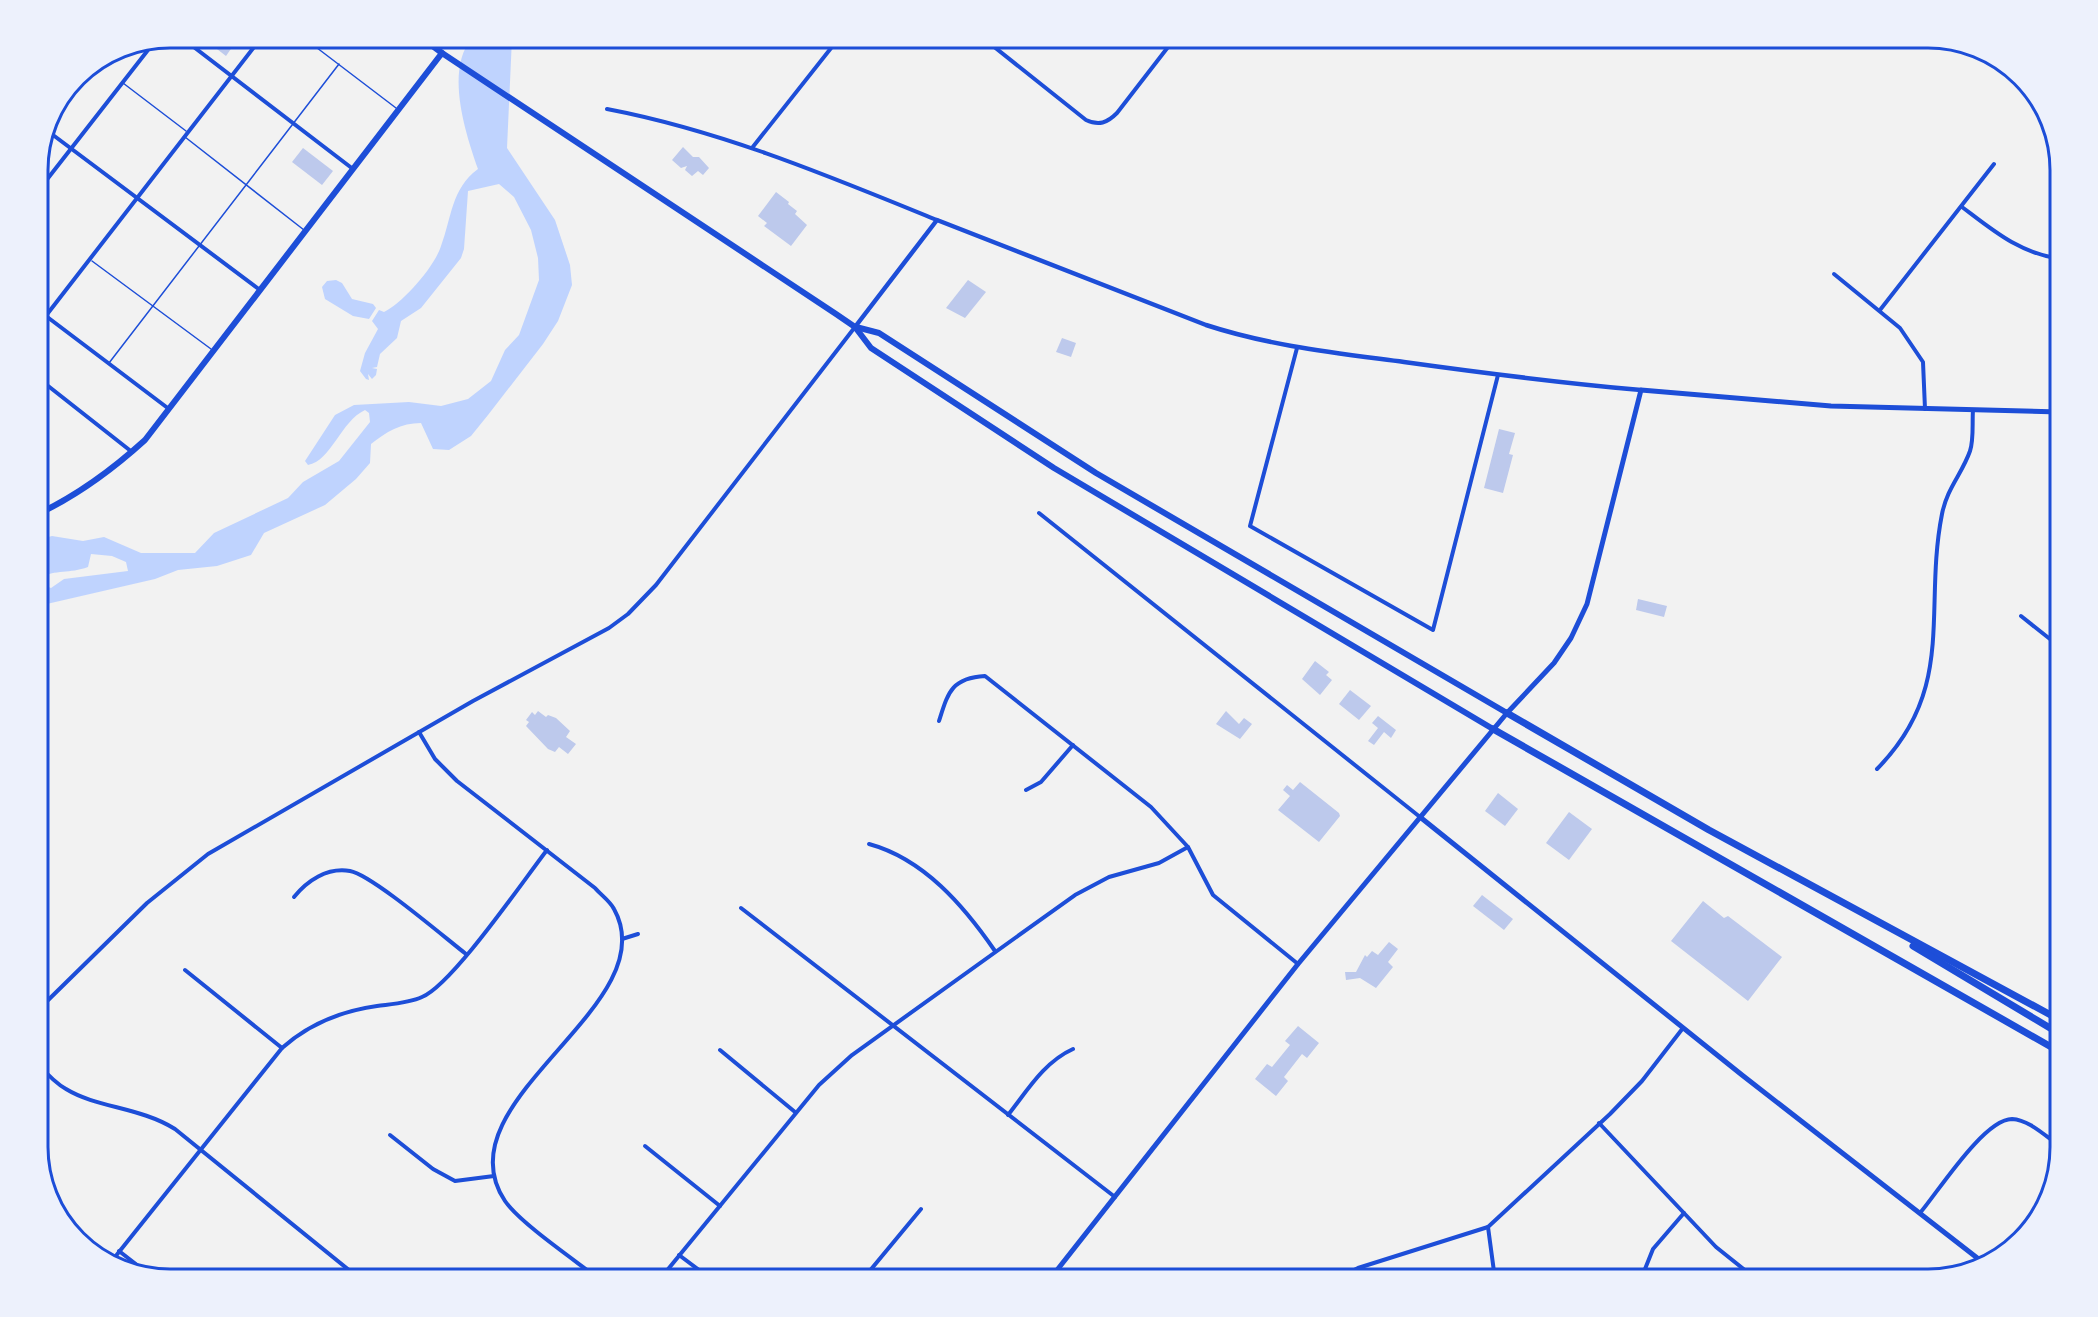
<svg xmlns="http://www.w3.org/2000/svg" width="2098" height="1317" font-family="'DM Sans',sans-serif">
<style>
.water{fill:#bfd3fe}
.building{fill:#bdc9ec}
.lines{fill:none;stroke-linecap:round;stroke-linejoin:round}
.service{stroke:#1d4ed8;stroke-width:1.5}
.minor{stroke:#1d4ed8;stroke-width:4}
.tertiary{stroke:#1d4ed8;stroke-width:4.5}
.secondary{stroke:#1d4ed8;stroke-width:5}
.primary{stroke:#1d4ed8;stroke-width:6}
.trunk{stroke:#1d4ed8;stroke-width:6}
.motorway{stroke:#1d4ed8;stroke-width:7}
.rim{fill:none;stroke:#1d4ed8;stroke-width:3}
</style>
<rect width="100%" height="100%" fill="#f2f2f2"/>
<g class="water">
<path d="M472 38H512L507 148 555 220 570 265 572 285 558 321 543 344 488 415 471 436 449 450 433 449 421 423C401 423 386 432 371 444L370 463 356 479 325 505 264 533 251 555 217 566 178 570 155 579 38 606V586L41 584 51 588 64 579 128 571 126 562 112 556 91 554 88 567C69 574 57 569 38 578V540L52 536 83 541 104 537 141 553H195L214 533 288 498 303 482 339 461 370 422 369 413 365 410C341 421 331 461 308 465L305 461 335 415 354 405 409 402 441 406 468 399 491 381 505 350 519 335 539 280 538 258 531 230 514 197 499 184 468 191 464 249 461 258 421 308 401 321 397 338 380 354 377 367 372 368 377 369 376 375 372 379 368 374 369 380 366 379 360 371 365 353 378 329 372 321 379 310 384 312C403 303 435 266 441 246 452 217 451 189 478 169 465 132 445 70 472 38Z"/>
<polygon points="336,280 342,283 352,299 373,304 376,308 369,319 353,316 325,299 322,287 327,281"/>
</g>
<g class="building">
<polygon points="206,38 234,38 237,40 226,56 204,39"/>
<polygon points="683,147 693,157 699,157 709,168 703,175 698,171 692,176 685,170 687,166 681,168 672,160"/>
<polygon points="303,148 333,171 322,185 292,162"/>
<polygon points="776,192 789,202 788,204 797,211 795,214 807,225 791,246 764,226 767,223 758,216"/>
<polygon points="968,280 986,292 965,318 946,308"/>
<polygon points="1062,338 1076,343 1071,357 1056,352"/>
<polygon points="1499,429 1515,433 1509,454 1513,455 1503,493 1484,488"/>
<polygon points="1638,599 1667,606 1664,617 1636,610"/>
<polygon points="1315,661 1329,672 1326,675 1332,680 1320,695 1302,679"/>
<polygon points="1350,690 1371,706 1359,720 1339,704"/>
<polygon points="538,711 546,717 548,715 556,718 570,731 566,737 576,744 568,754 559,747 555,752 548,749 526,726 529,722 526,720 532,712 535,715"/>
<polygon points="1226,711 1239,724 1244,718 1252,724 1240,739 1216,724"/>
<polygon points="1378,716 1396,730 1391,738 1384,732 1374,745 1368,741 1378,728 1372,723"/>
<polygon points="1300,782 1339,813 1340,816 1319,842 1278,810 1290,796 1283,790 1287,785 1293,790"/>
<polygon points="1498,793 1518,809 1505,826 1485,811"/>
<polygon points="1569,812 1592,829 1569,860 1546,843"/>
<polygon points="1482,895 1513,919 1504,930 1473,906"/>
<polygon points="1703,901 1724,918 1728,916 1782,957 1748,1001 1671,941"/>
<polygon points="1389,942 1398,949 1388,962 1393,967 1376,988 1360,978 1346,980 1345,972 1356,972 1365,955 1367,957 1372,951 1378,955"/>
<polygon points="1298,1026 1319,1043 1307,1058 1302,1054 1284,1077 1288,1081 1276,1096 1255,1079 1267,1064 1272,1067 1290,1045 1285,1041"/>
</g>
<g class="lines">
<g class="service">
<polyline points="304,38 396,108"/>
<polyline points="123,83 186,131"/>
<polyline points="185,137 304,230"/>
<polyline points="92,261 211,349"/>
<polyline points="109,363 339,64"/>
</g>
<g class="minor">
<polyline points="182,38 353,169"/>
<path d="M983 38 1086 120C1099 126 1107 123 1117 113L1175 38"/>
<path d="M607 109C722 131 829 176 937 220"/>
<polyline points="45,129 260,290"/>
<polyline points="752,148 839,38"/>
<polyline points="38,191 155,41"/>
<path d="M1962 207C1995 232 2018 252 2060 259"/>
<polyline points="1834,274 1900,328 1923,362 1925,409"/>
<polyline points="38,310 169,409"/>
<polyline points="1880,310 1994,164"/>
<polyline points="38,326 261,38"/>
<polyline points="1297,348 1250,526 1433,630 1498,375"/>
<polyline points="38,378 132,452"/>
<polyline points="1039,513 1420,817"/>
<polyline points="2021,616 2060,647"/>
<path d="M939 721C948 693 951 678 985 676L1151 807 1188 847 1213 895 1298 964"/>
<path d="M419 732 435 759 457 781 595 888C601 895 610 901 614 909 668 1006 438 1101 505 1201 520 1223 576 1261 599 1279"/>
<path d="M1877 769C1957 688 1923 610 1942 514 1947 488 1962 474 1970 451 1974 439 1972 423 1973 410"/>
<polyline points="1026,790 1041,782 1073,745"/>
<path d="M869 844C924 859 964 906 995 951"/>
<path d="M294 897C307 881 327 867 350 871 372 875 444 937 466 954"/>
<polyline points="741,908 1115,1197"/>
<polyline points="622,939 638,934"/>
<polyline points="185,970 282,1048"/>
<polyline points="38,1010 147,903 208,854 473,701 609,628 628,614 656,585 855,327"/>
<polyline points="720,1050 795,1112"/>
<path d="M38 1064C46 1073 55 1083 66 1089 97 1108 140 1107 175 1129L360 1279"/>
<path d="M1008 1115C1027 1091 1044 1062 1073 1049"/>
<polyline points="1599,1123 1716,1247 1756,1279"/>
<polyline points="390,1135 433,1169 455,1181 494,1176"/>
<polyline points="645,1146 720,1206"/>
<path d="M1920 1213C1938 1192 1984 1119 2012 1119 2030 1120 2046 1137 2060 1146"/>
<polyline points="1488,1227 1495,1279"/>
<polyline points="119,1251 146,1272"/>
<polyline points="679,1255 711,1279"/>
<path d="M111 1262 282 1048C310 1023 341 1011 377 1006 392 1004 409 1003 422 997 452 985 523 881 547 850"/>
<polyline points="660,1279 819,1085 852,1055 1075,895 1109,877 1159,863 1188,847"/>
<polyline points="863,1279 921,1209"/>
<polyline points="1336,1279 1358,1268 1488,1227 1610,1114 1642,1081 1683,1028"/>
<polyline points="1641,1279 1653,1249 1684,1213"/>
</g>
<path class="tertiary" d="M855 327 937 220 1206 325C1270 346 1337 353 1404 362 1483 373 1561 383 1641 390"/>
<g class="secondary">
<polyline points="1420,817 1742,1075 1985,1264"/>
<polyline points="1050,1279 1298,964 1507,713 1554,663 1571,638 1587,604 1641,390 1831,406 2060,412"/>
</g>
<polyline class="primary" points="422,38 442,53"/>
<g class="trunk">
<polyline points="856,327 879,333 1096,473 1507,713"/>
<path d="M38 514C78 495 112 470 145 440L442 53 836 314 855 327 871 348 1054 468 1493 729"/>
</g>
<g class="motorway">
<polyline points="1507,713 1709,830 2060,1020"/>
<polyline points="1493,729 2060,1052"/>
<polyline points="1913,946 2060,1034"/>
</g>
</g>
<path d="M0 0H2098V1317H0ZM170 48H1928A122 122 0 0 1 2050 170V1147A122 122 0 0 1 1928 1269H170A122 122 0 0 1 48 1147V170A122 122 0 0 1 170 48Z" fill="#edf1fc" fill-rule="evenodd"/>
<path class="rim" d="M170 48H1928A122 122 0 0 1 2050 170V1147A122 122 0 0 1 1928 1269H170A122 122 0 0 1 48 1147V170A122 122 0 0 1 170 48Z"/>
</svg>
